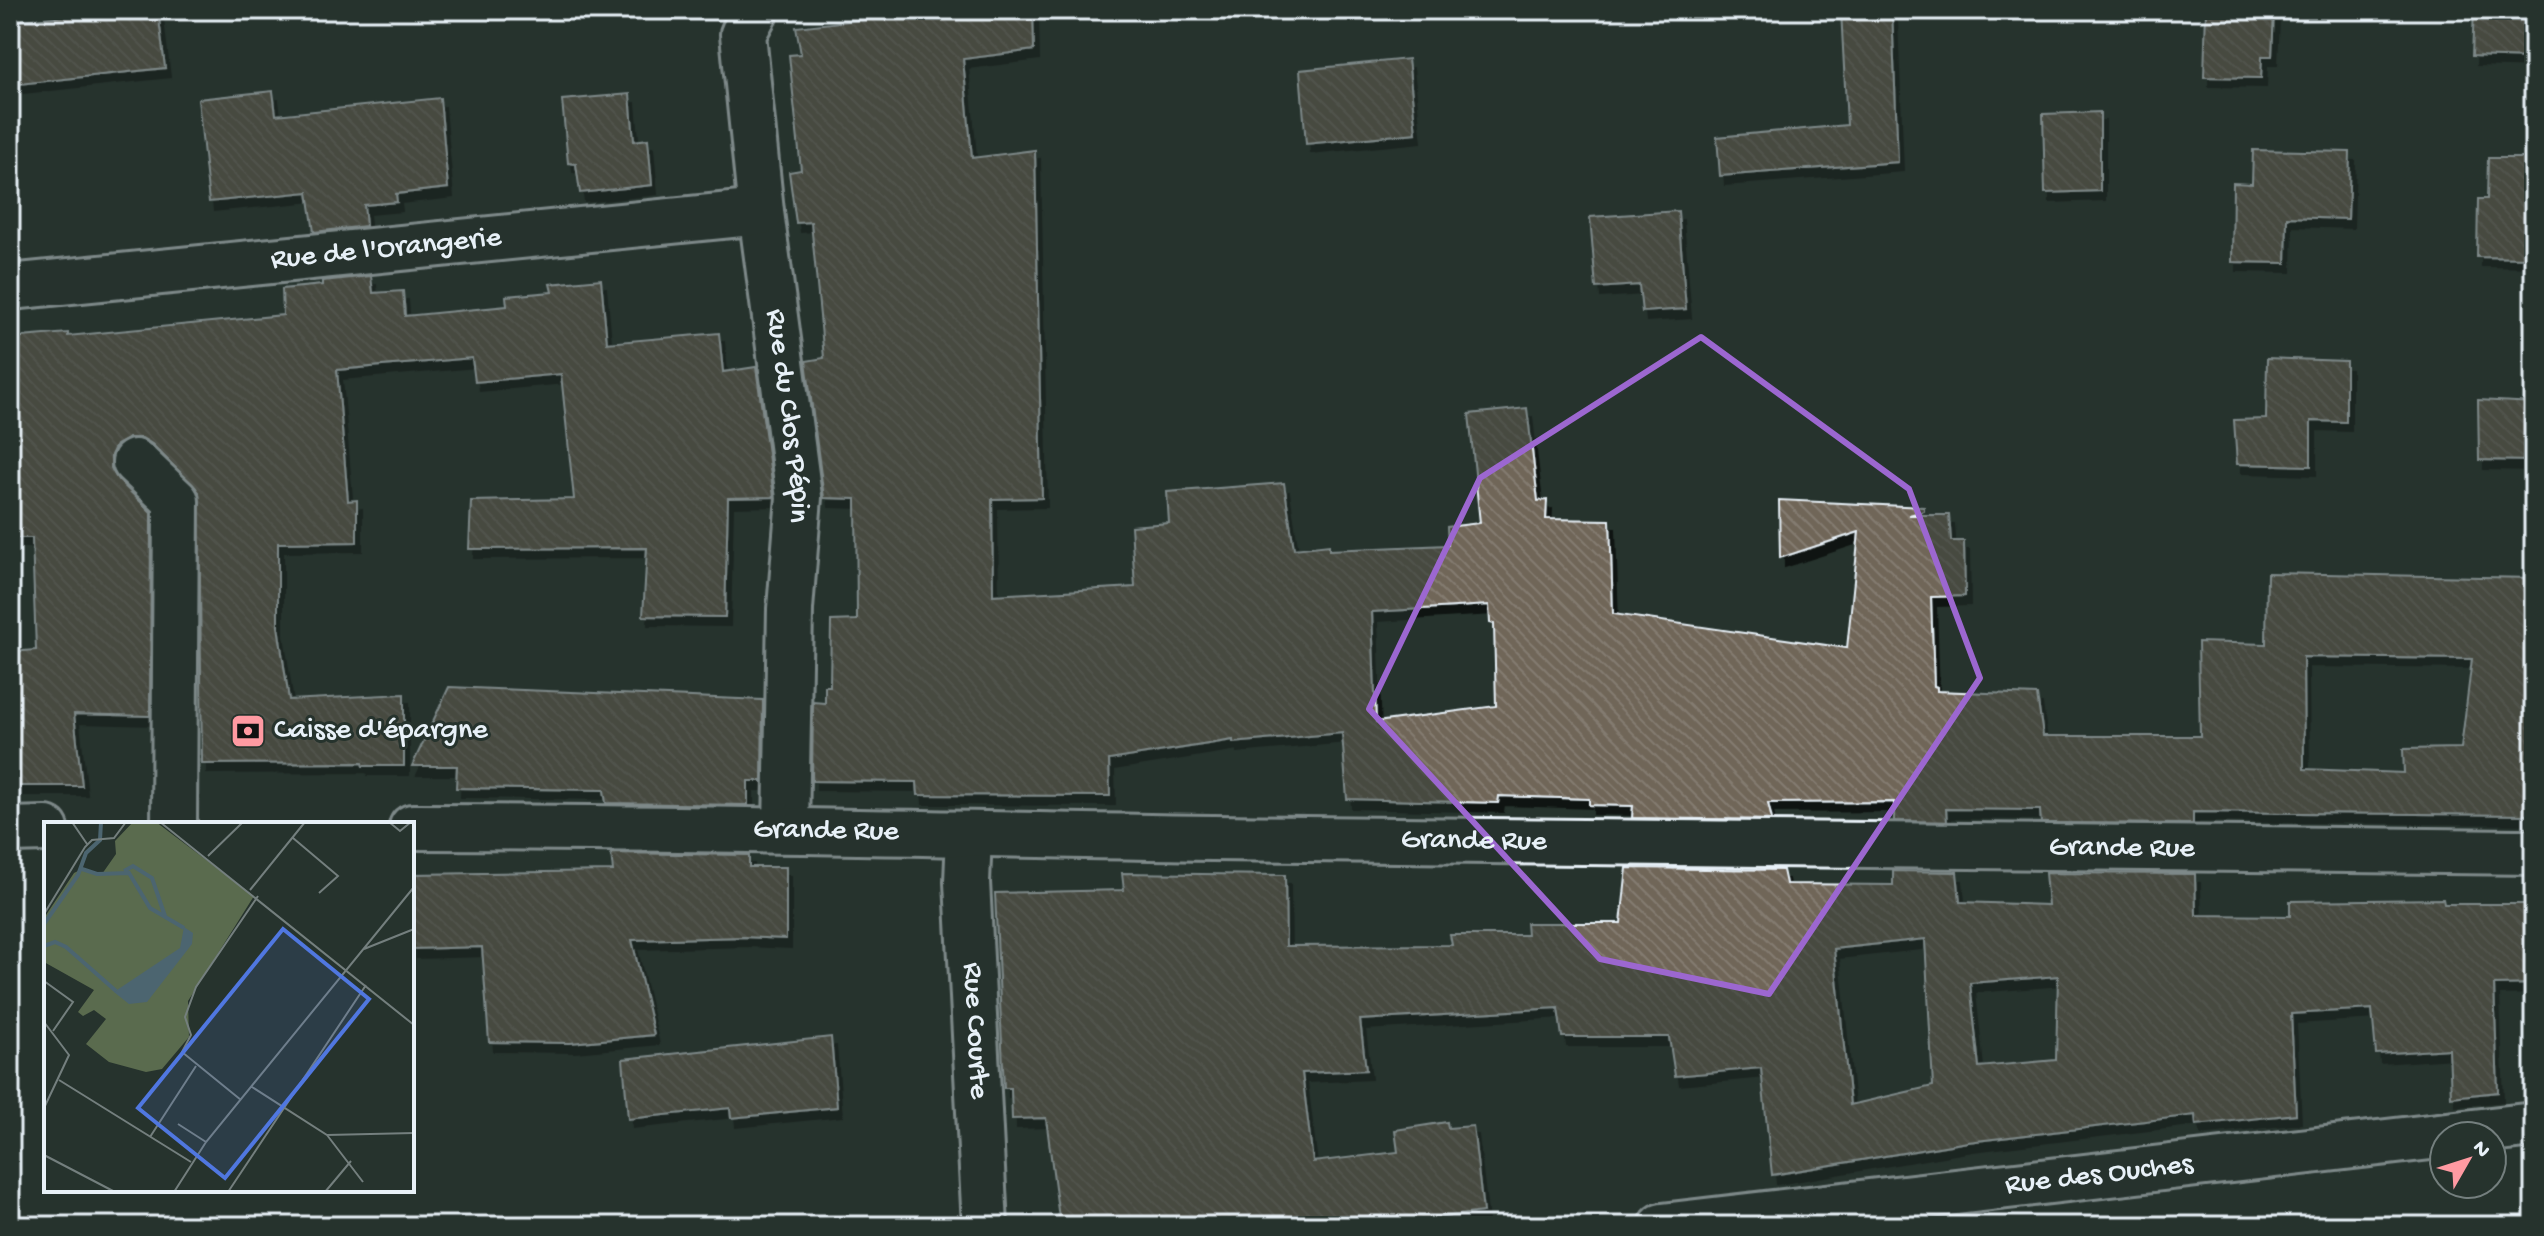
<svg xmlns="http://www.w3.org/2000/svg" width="2544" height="1236" font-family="'Gochi Hand',sans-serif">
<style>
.building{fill:url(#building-back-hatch);stroke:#e8f1f8;stroke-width:2;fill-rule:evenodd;filter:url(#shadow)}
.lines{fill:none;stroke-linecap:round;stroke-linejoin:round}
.minor-casing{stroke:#e8f1f8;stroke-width:50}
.major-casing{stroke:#e8f1f8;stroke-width:50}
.minor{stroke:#26332d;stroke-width:44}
.major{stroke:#26332d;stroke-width:44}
.marked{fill:none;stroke:#9c67d0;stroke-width:6;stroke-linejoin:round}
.labels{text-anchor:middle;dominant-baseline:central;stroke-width:6;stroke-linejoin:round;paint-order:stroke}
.street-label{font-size:30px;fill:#e8f1f8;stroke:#26332d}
.poi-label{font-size:30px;fill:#e8f1f8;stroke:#26332d;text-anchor:start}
.inset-river{fill:none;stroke:#4c6570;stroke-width:4}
.inset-road{fill:none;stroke:#747f7e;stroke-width:2}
.view{fill:#5077e0;fill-opacity:0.15;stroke:#5077e0;stroke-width:4}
.inset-edge{fill:none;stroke:#e8f1f8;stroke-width:4}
</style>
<defs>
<pattern id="building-back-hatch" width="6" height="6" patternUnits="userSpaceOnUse" patternTransform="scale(2)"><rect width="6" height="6" fill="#706658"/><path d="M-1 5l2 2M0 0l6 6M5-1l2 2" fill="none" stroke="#847c71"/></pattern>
<filter id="shadow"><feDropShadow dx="5" dy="9" stdDeviation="0" flood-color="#0009"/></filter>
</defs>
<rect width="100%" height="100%" fill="#26332d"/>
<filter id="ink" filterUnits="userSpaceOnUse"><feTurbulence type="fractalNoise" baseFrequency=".0125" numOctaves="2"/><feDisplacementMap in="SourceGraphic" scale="16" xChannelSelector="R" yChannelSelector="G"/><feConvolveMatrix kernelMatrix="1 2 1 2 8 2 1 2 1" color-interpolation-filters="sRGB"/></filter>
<g filter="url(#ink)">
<g class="building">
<polygon points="81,10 158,10 165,68 10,85 10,21 77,15"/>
<path d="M944 10H1033L1034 50 963 59 972 158 1035 150 1042 498 992 499 993 595 1135 587 1131 526 1169 523 1167 492 1284 483 1294 549 1329 545V550L1448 545 1447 527 1480 523 1469 414 1527 408 1538 501 1547 500 1546 519 1610 520 1613 614 1847 648 1859 532 1780 558 1779 500 1924 507V511L1909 515H1949L1951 541H1964L1965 596 1931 597 1934 686 1937 687V691L2037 695 2043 736H2200L2198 642 2266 644 2267 573 2534 578V815L2193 812V824L2041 823 2040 810 1946 809 1947 822 1894 821V802L1768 803 1772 820 1632 818 1633 806 1589 805V799L1499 796 1498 803 1347 799 1342 733 1233 743V740L1109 760 1110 796 918 795 917 782 812 781 813 702 825 703V686H830L831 621 857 620 856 499 824 498 806 361 824 358 811 222 796 223 789 172 801 170 789 55 801 54 796 27ZM1489 605 1490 623 1494 624 1496 706 1376 722 1372 612ZM2303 657 2472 659 2461 748 2403 749 2404 773 2304 769Z"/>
<polygon points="1841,10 1892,10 1898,162 1720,176 1717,137 1847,125"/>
<polygon points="2206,10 2274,10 2272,56 2262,56 2261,78 2204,77"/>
<polygon points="2474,10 2533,10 2532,58 2472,56"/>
<polygon points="1408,59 1416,133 1306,144 1300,70"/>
<polygon points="273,91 276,115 440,98 448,188 396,194 397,202 364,205 366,226 314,232 308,192 209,202 198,99"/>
<polygon points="630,94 634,141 648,139 652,185 580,193 576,164 568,163 562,100"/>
<polygon points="2100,112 2100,191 2045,193 2043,114"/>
<polygon points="2253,150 2350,152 2348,219 2287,217 2286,263 2232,262 2233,183 2252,184"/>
<polygon points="2488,158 2534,158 2534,258 2477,257 2478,199 2487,199"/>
<polygon points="1678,211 1686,309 1642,312 1639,285 1596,288 1590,217"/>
<polygon points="371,276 373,293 403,291 405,316 507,306 506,296 552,292 550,284 601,279 607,343 719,333 723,372 756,367 774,497 728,498 725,617 643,616 647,548 469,549 471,501 574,499 561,374 475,382 472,358 337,370 348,501 357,500 357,542 278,543 278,626 289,700 404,694 404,766 363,766 362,763 202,764 199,492 152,444 142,438 129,438 116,445 111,455 111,468 118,480 151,512 150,716 74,714 82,786 10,786 10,652 36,650 32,538 10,538 10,338 68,333 68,336 283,315 282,289 322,285 322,281"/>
<polygon points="2267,358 2346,361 2346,422 2311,421 2311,466 2237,464 2234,420 2266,419"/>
<polygon points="2478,400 2534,403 2534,461 2479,460"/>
<polygon points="449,687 763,700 762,781 748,781 748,805 606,803 604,790 456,788 457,766 412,766"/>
<polygon points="611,853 749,855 749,867 786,867 786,939 744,937 632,940 654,1035 570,1043 489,1042 482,947 412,949 412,874 613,871"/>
<path d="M1627 868 1783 870 1786 884 1893 885V871L1957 872 1960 902 2048 905 2045 873 2195 874 2196 915 2290 916V901L2443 899 2444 904H2534V984L2494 985 2498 1092 2451 1097 2449 1049 2376 1054 2372 1009 2291 1014 2296 1114 2196 1125 2195 1115 1968 1142 1772 1175 1761 1068 1675 1076 1669 1037H1562L1558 1008 1360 1020 1366 1070 1302 1073 1313 1162 1398 1152 1395 1130 1447 1122 1448 1128 1473 1126 1483 1212 1371 1226H1060L1046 1118 1012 1119 1011 1088H1004L995 893 1124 890 1122 873 1285 875 1286 946 1452 945 1450 935H1527L1526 923H1621ZM1925 939 1933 1086 1850 1105 1834 949ZM2058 976 2056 1060 1979 1067 1970 983Z"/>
<polygon points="831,1037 837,1107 731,1118 730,1108 628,1119 623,1059"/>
</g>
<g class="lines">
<g class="minor-casing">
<g id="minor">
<path id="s1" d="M756 10 743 34 761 212 799 497 790 609 786 829"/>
<path id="s2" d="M10 287 761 212"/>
<polyline points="135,462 176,501 174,824"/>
<path id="s3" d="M969 835 967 882 985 1226"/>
<path id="s4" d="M1662 1226 2534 1125"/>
</g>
</g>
<g class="major-casing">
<g id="major">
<path id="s5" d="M412 827C679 827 945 834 1212 838 1652 844 2093 849 2534 852"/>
<polyline points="10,830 46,829"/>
</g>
</g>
<use href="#minor" class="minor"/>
<use href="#major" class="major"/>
</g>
</g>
<path d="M0 0H2544V1236H0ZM1701 337 1909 489 1980 678 1769 994 1600 959 1369 709 1480 478Z" fill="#26332d" fill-opacity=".55" fill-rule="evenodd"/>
<path class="marked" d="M1701 337 1909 489 1980 678 1769 994 1600 959 1369 709 1480 478Z"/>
<defs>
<g id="bank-square" transform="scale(1.8)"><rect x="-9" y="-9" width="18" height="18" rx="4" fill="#ff9aa2" stroke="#26332d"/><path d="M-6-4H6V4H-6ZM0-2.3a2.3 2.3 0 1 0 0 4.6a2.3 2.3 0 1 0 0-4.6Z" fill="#111"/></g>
</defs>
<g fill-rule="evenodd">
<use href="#bank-square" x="248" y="731"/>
</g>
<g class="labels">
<g class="street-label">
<text stroke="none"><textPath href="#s2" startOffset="378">Rue de l'Orangerie</textPath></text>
<text stroke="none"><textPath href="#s1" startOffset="412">Rue du Clos Pépin</textPath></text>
<text stroke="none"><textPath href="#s5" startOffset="414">Grande Rue</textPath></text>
<text stroke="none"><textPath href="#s5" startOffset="1062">Grande Rue</textPath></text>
<text stroke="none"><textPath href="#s5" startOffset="1710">Grande Rue</textPath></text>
<text stroke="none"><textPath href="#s3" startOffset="196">Rue Courte</textPath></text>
<text stroke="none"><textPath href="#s4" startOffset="440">Rue des Ouches</textPath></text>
</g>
<g class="poi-label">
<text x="274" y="731">Caisse d'épargne</text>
</g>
</g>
<g transform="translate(44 822)">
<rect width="370" height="370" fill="#26332d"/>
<path d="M89 0H112L210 74 144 179 145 215 118 247 102 250 65 240 42 222 62 197 50 188 39 194 34 190 50 168 0 140V96L30 51 38 47 58 52 72 32 71 19Z" fill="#5a6b4e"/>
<path d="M140 105 149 111 148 122 103 180 85 182 70 170 136 126Z" fill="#4c6570"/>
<path class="inset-river" d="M38 47 53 52 85 51 106 86 140 106M80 49 89 44 108 56 121 94M0 102 34 53 42 31 56 18 57 0M0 124 11 120 22 125 72 169"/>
<path class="inset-road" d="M28 0 43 22M116 0 370 203M345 0 356 9 367 0M249 16 294 54 275 71M164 34 199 0M206 68 261 0M0 92 41 25 48 18 70 16 82 0M320 127 370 107M0 159 29 180 9 209M0 200 25 233 0 286M15 258 147 340M208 265 283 313 370 311M197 278 138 230 147 213 141 195 152 165 214 74M134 302 162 320M283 313 319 360M106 315 152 244M0 333 71 370M130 370 162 320 370 65M184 370 322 163M281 370 307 339"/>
<path class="view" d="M239 107 325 177 181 356 94 286Z"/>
<rect width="370" height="370" class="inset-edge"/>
</g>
<rect width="2544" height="1236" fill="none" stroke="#26332d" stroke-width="40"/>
<rect x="20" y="20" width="2504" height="1196" fill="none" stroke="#e8f1f8" stroke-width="3" filter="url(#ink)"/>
<g transform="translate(2468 1160) rotate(51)"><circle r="38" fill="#26332d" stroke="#747f7e" stroke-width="2"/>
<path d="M0-6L14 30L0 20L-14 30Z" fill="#ff9aa2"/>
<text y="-12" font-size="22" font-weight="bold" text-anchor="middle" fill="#e8f1f8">N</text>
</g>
</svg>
